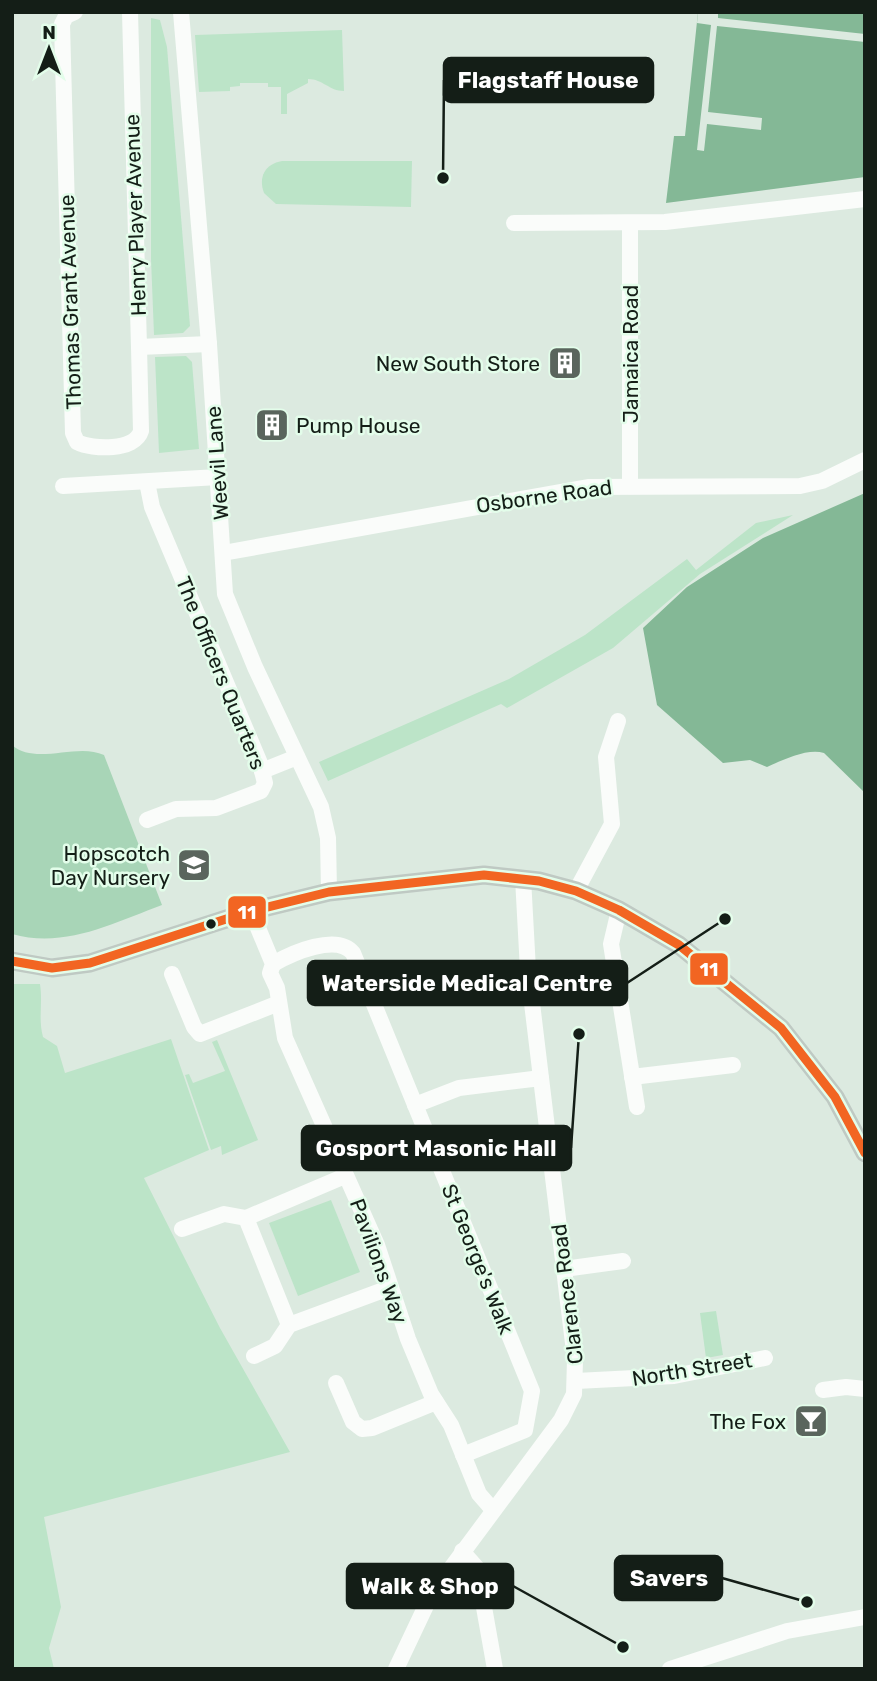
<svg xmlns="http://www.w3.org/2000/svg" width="877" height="1681" font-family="Rubik,sans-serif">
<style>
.green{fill:#bce4c8}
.forest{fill:#a8d5b7}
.water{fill:#84b896}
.pier{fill:#dceae0}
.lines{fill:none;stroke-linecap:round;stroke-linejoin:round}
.minor{stroke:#fafcfa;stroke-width:16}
.major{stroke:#bfc9c3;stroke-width:19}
.bus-1-casing{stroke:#e3fdea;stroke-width:14}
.bus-1{stroke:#f26522;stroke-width:9}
.bus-dot{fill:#141e17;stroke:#e3fdea;stroke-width:2.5}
.labels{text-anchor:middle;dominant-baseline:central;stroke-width:5;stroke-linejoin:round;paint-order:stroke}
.street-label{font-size:21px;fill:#141e17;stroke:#e3fdea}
.poi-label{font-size:21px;fill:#141e17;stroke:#e3fdea;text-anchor:end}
.leader{fill:none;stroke:#141e17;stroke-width:2.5}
.callout-dot{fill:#141e17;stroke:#e3fdea;stroke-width:2.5}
.callout{fill:#141e17;stroke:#141e17;stroke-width:2.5}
.callout-label{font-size:23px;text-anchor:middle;font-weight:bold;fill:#fff}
.line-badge{stroke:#e3fdea;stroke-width:2.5}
.badge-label{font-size:19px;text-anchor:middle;font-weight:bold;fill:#fff}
</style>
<rect width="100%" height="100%" fill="#dceae0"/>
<g class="green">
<polygon points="151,18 160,20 167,47 190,326 183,333 154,335 151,259"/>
<path d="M342 30 344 91C329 91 323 79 308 79V83L287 94V114H281V87H268V83H240V86L230 87V91L199 92 195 35Z"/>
<path d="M282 161H412L411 207 276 204 264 193C258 177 265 164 282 161Z"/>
<polygon points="186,356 192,362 199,449 159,453 155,357"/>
<polygon points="793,515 700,574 613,648 507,708 501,704 328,781 319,762 509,679 585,635 687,559 696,570 756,523"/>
<path d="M12 984H40C43 1004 38 1018 43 1037L57 1046 65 1073 171 1039 209 1150 144 1178 220 1328 290 1452 44 1517 61 1607 49 1648 54 1669H12Z"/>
<polygon points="217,1040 258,1140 222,1155 221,1146 211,1150 185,1075 189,1074 193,1083 225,1071 212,1042"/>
<polygon points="331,1200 360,1272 298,1296 269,1223"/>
<polygon points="716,1311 723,1355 706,1358 700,1313"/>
</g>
<path class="forest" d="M12 745C36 766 77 742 104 755L162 905C113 923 65 949 12 934Z"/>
<g class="water">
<polygon points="698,12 865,12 865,177 666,203 674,136 685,136"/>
<path d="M865 493V793L824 753C807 748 783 760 767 767L750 760 723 763 657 705 643 628 687 587 763 538Z"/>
</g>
<polygon class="pier" points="698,12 718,12 718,18 865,34 865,42 717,26 708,112 762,118 761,130 707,124 704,151 697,150 711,25 697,23"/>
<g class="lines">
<g class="minor">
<path d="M75 12 66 16 62 24 73 433 77 442C93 450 135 451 141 431L139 347"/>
<polyline points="130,12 139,347 209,344"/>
<polyline points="181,12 209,344 225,594 255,667 321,807 328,838 329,892"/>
<polyline points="514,223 665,222 865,199"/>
<polyline points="630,223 630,485"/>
<polyline points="63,486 218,477"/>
<polyline points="223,553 588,487 800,486 822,481 865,460"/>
<polyline points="262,771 297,757"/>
<polyline points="147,820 176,809 216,808 261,791 265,783 260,763 152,507 147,482"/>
<polyline points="576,891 612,824 606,757 618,721"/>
<polyline points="619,910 611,944 637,1107"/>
<polyline points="251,911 273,964 270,973 277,988 285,1038 377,1245 408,1339 431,1394 451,1425 479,1494 493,1510"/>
<path d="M273 964C292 953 337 933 353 953L532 1391 525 1430 463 1455"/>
<polyline points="172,974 194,1027 200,1034 279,1003"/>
<polyline points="632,1077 733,1065"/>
<polyline points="415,1105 459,1088 541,1078"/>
<polyline points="246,1218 289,1325"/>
<polyline points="182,1229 224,1214 246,1218 345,1176"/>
<polyline points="564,1269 623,1261"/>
<polyline points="254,1356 275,1346 289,1325 389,1288"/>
<polyline points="576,1381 674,1376 765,1358"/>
<polyline points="336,1383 353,1422 362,1429 372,1428 436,1402"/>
<polyline points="823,1390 846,1387 865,1389"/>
<polyline points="462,1551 477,1568 495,1669"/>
<polyline points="396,1669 431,1595 561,1420 574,1394 575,1360 528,970 523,878"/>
<polyline points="670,1669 787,1631 865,1617"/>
</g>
<polyline class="major" points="12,961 52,968 90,963 251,911 329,892 484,875 539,881 576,891 619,910 679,945 781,1028 835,1097 865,1153"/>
<g class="bus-1-casing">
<polyline id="bus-1" points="12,961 52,968 90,963 251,911 329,892 484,875 539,881 576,891 619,910 679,945 781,1028 835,1097 865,1153"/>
</g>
<use href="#bus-1" class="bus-1"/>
</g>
<defs>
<g id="building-square" transform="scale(1.75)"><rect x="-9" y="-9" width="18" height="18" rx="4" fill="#5a655d" stroke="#e3fdea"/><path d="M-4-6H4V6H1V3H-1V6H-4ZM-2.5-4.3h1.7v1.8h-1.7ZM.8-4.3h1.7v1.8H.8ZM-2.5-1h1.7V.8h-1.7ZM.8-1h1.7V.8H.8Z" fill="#fff"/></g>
<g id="school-square" transform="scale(1.75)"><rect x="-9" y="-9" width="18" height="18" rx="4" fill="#5a655d" stroke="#e3fdea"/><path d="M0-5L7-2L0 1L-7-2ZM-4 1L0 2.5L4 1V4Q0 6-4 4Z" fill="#fff"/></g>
<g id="bar-square" transform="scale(1.75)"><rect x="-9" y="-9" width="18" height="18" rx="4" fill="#5a655d" stroke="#e3fdea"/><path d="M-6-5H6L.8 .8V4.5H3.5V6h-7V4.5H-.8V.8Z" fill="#fff"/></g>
</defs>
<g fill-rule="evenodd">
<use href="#building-square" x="565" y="363"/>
<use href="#building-square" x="272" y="425"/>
<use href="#school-square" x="194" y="865"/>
<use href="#bar-square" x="811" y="1421"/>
</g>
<circle class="bus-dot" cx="211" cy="924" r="6"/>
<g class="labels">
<g class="street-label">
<text transform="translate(135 215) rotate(-92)">Henry Player Avenue</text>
<text transform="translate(70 302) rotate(-92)">Thomas Grant Avenue</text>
<text transform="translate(630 354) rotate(-90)">Jamaica Road</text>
<text transform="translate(217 463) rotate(-94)">Weevil Lane</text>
<text transform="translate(544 496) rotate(-8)">Osborne Road</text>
<text transform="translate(221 673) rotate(68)">The Officers Quarters</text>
<text transform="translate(478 1259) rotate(68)">St George's Walk</text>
<text transform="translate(379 1261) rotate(70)">Pavilions Way</text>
<text transform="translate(567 1294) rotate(-97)">Clarence Road</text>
<text transform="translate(692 1369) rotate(-9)">North Street</text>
</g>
<g class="poi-label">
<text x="540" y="363">New South Store</text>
<text x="296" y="425" text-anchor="start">Pump House</text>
<text x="170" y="853">Hopscotch<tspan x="170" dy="24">Day Nursery</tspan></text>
<text x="786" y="1421">The Fox</text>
</g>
</g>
<path class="leader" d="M443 178L444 80M725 919L627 983M579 1034L571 1148M807 1602L722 1578M623 1647L513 1586"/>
<g class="callout-dot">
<circle cx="443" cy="178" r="7"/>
<circle cx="725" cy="919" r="7"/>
<circle cx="579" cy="1034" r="7"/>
<circle cx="807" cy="1602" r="7"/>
<circle cx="623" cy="1647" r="7"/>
</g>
<g class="callout">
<rect x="444" y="58" width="209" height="44" rx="7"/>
<rect x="308" y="961" width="319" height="44" rx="7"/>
<rect x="302" y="1126" width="269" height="44" rx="7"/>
<rect x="615" y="1556" width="107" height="44" rx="7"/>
<rect x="347" y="1564" width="166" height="44" rx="7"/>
</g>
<g class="callout-label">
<text x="548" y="88">Flagstaff House</text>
<text x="467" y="991">Waterside Medical Centre</text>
<text x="436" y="1156">Gosport Masonic Hall</text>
<text x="669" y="1586">Savers</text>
<text x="430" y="1594">Walk &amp; Shop</text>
</g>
<g class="line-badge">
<rect x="227" y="895" width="40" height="34" rx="7" fill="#f26522"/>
<rect x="689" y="952" width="40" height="34" rx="7" fill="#f26522"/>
</g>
<g class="badge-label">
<text x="247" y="919">11</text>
<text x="709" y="976">11</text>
</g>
<rect width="877" height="1681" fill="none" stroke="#141e17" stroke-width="28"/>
<g transform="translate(49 49)" stroke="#e3fdea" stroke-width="5" paint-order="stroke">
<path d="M0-5L12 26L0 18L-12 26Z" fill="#141e17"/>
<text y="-10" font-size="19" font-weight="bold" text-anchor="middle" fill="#141e17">N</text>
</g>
</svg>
